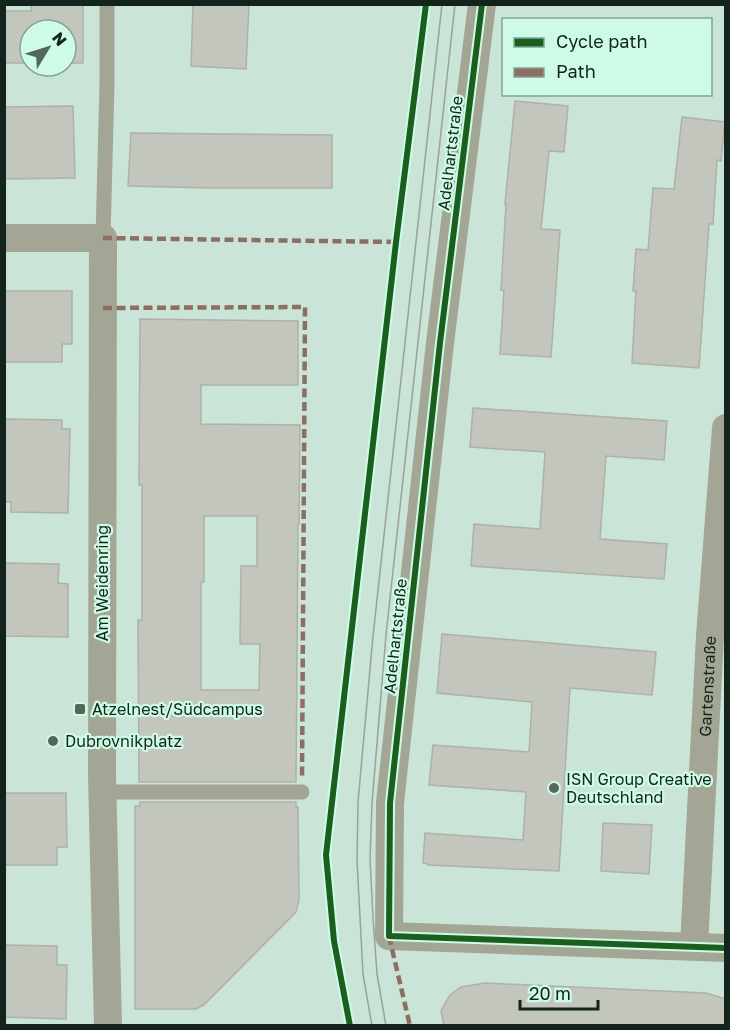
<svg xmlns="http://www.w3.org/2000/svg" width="730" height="1030" font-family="'Golos Text',sans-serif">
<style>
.building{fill:#c2c6bd;stroke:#adb1a8;stroke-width:1.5;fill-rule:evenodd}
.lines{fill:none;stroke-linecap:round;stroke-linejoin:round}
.service{stroke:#a3a595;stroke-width:15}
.minor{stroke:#a3a595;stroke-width:28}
.tram{stroke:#99a396;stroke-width:1.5}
.quiet{stroke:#8d6e63;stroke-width:4.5;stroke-dasharray:9 4.5;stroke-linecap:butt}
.cycleway-casing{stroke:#cdfbe5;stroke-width:10}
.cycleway{stroke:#1b5e20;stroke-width:6}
.poi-dot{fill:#53675d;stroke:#cdfbe5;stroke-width:2}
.labels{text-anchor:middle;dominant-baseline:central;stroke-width:4.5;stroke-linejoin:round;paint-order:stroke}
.street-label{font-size:16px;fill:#13241c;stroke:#cdfbe5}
.poi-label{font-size:16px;fill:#13241c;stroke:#cdfbe5;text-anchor:start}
</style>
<rect width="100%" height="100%" fill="#cae4d7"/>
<g class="building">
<polygon points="31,4 83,4 83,63 66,63 66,30 30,30 30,63 4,63 4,11 31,11"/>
<polygon points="193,4 249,4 246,69 191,66"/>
<polygon points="515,101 568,106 564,152 549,151 541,229 560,230 551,357 500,354 504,291 501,290 506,204 505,204"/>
<polygon points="73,106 75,178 4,179 4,107"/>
<polygon points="682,117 725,122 721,161 717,160 713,224 709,224 699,368 632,363 636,291 633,291 636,249 648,250 653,188 674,189"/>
<polygon points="131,133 332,135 332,188 212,188 128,186"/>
<polygon points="4,291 72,291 72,344 62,344 62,362 4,362"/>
<path d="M140 319 298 321V385H201V424L300 425 299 524H298L296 782H139L138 620H142V485H139ZM204 516H257V566H241L240 644H260L259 690H201V582H204Z"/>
<polygon points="473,408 667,421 664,460 606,456 600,539 667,544 664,579 471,566 474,524 540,529 545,452 470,447"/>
<polygon points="4,419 62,420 62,429 70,429 68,513 11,512 11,502 4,502"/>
<polygon points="4,563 59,564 58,583 68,584 68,637 4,636"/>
<polygon points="442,634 656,652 652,695 570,688 559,871 428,865 428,864 423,863 425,833 523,840 526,792 429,785 433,745 529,752 532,702 437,693"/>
<polygon points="4,793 66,793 67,847 57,847 57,865 4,865"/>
<polygon points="140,802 296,802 296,807 298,807 299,900 296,912 204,1005 196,1009 135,1009 135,806 140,806"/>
<polygon points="603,823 652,825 649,874 601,871"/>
<polygon points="4,945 57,946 57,965 67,965 66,1019 4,1017"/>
<polygon points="485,983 706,993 726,999 726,1026 444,1026 441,1011 450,995 461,987"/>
</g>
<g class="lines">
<g class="service">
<polyline points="103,238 107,83 107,4"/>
<polyline points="103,792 302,792"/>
</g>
<g class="minor">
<polyline points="482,4 440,343 390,803 389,936 726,948"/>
<polyline points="4,238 103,238 102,775 108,1026"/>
<path id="s1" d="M694 946 710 636 726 428"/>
</g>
<g class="tram">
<polyline points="372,1026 363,974 357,861 358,802 373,636 442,4"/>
<polyline points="386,1026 377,974 373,918 370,859 372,803 386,635 455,4"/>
</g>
<g class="quiet">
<polyline points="103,238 396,242"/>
<polyline points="103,308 305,307 302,780"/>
<polyline points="389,936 410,1026"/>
</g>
<g class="cycleway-casing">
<g id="cycleway">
<polyline points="482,4 440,343 390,803 389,936 726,948"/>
<polyline points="350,1026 334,941 326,855 396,242 426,4"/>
</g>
</g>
<use href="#cycleway" class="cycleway"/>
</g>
<g class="poi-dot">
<rect x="74" y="703" width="12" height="12" rx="3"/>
<circle cx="53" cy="741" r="6"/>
<circle cx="554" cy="788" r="6"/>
</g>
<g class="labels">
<g class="street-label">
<text transform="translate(450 153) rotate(-83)">Adelhartstraße</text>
<text transform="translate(102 583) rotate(-90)">Am Weidenring</text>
<text transform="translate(395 636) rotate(-84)">Adelhartstraße</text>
<text stroke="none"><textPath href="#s1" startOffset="260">Gartenstraße</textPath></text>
</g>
<g class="poi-label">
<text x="92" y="709">Atzelnest/Südcampus</text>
<text x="65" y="741">Dubrovnikplatz</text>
<text x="566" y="779">ISN Group Creative<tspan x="566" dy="18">Deutschland</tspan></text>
</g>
</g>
<rect width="730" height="1030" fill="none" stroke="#13241c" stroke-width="12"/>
<rect x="502" y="18" width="210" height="78" fill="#cdfbe5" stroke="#83a595" stroke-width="1.5"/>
<rect x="514" y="38" width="30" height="9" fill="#1b5e20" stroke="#83a595" stroke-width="1.5"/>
<text x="556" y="48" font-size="18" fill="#13241c">Cycle path</text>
<rect x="514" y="68" width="30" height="9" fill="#8d6e63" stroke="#83a595" stroke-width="1.5"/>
<text x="556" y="78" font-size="18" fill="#13241c">Path</text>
<g transform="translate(48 48) rotate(52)"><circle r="28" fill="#cdfbe5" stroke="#83a595" stroke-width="1.5"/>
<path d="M0-4.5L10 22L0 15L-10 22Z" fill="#53675d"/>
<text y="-9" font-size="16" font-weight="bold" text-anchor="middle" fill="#13241c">N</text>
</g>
<path d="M520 1000v9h78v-9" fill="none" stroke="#13241c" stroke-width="3"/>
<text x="529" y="1000" font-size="18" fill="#13241c" stroke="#cdfbe5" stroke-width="4.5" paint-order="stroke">20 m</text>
</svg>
